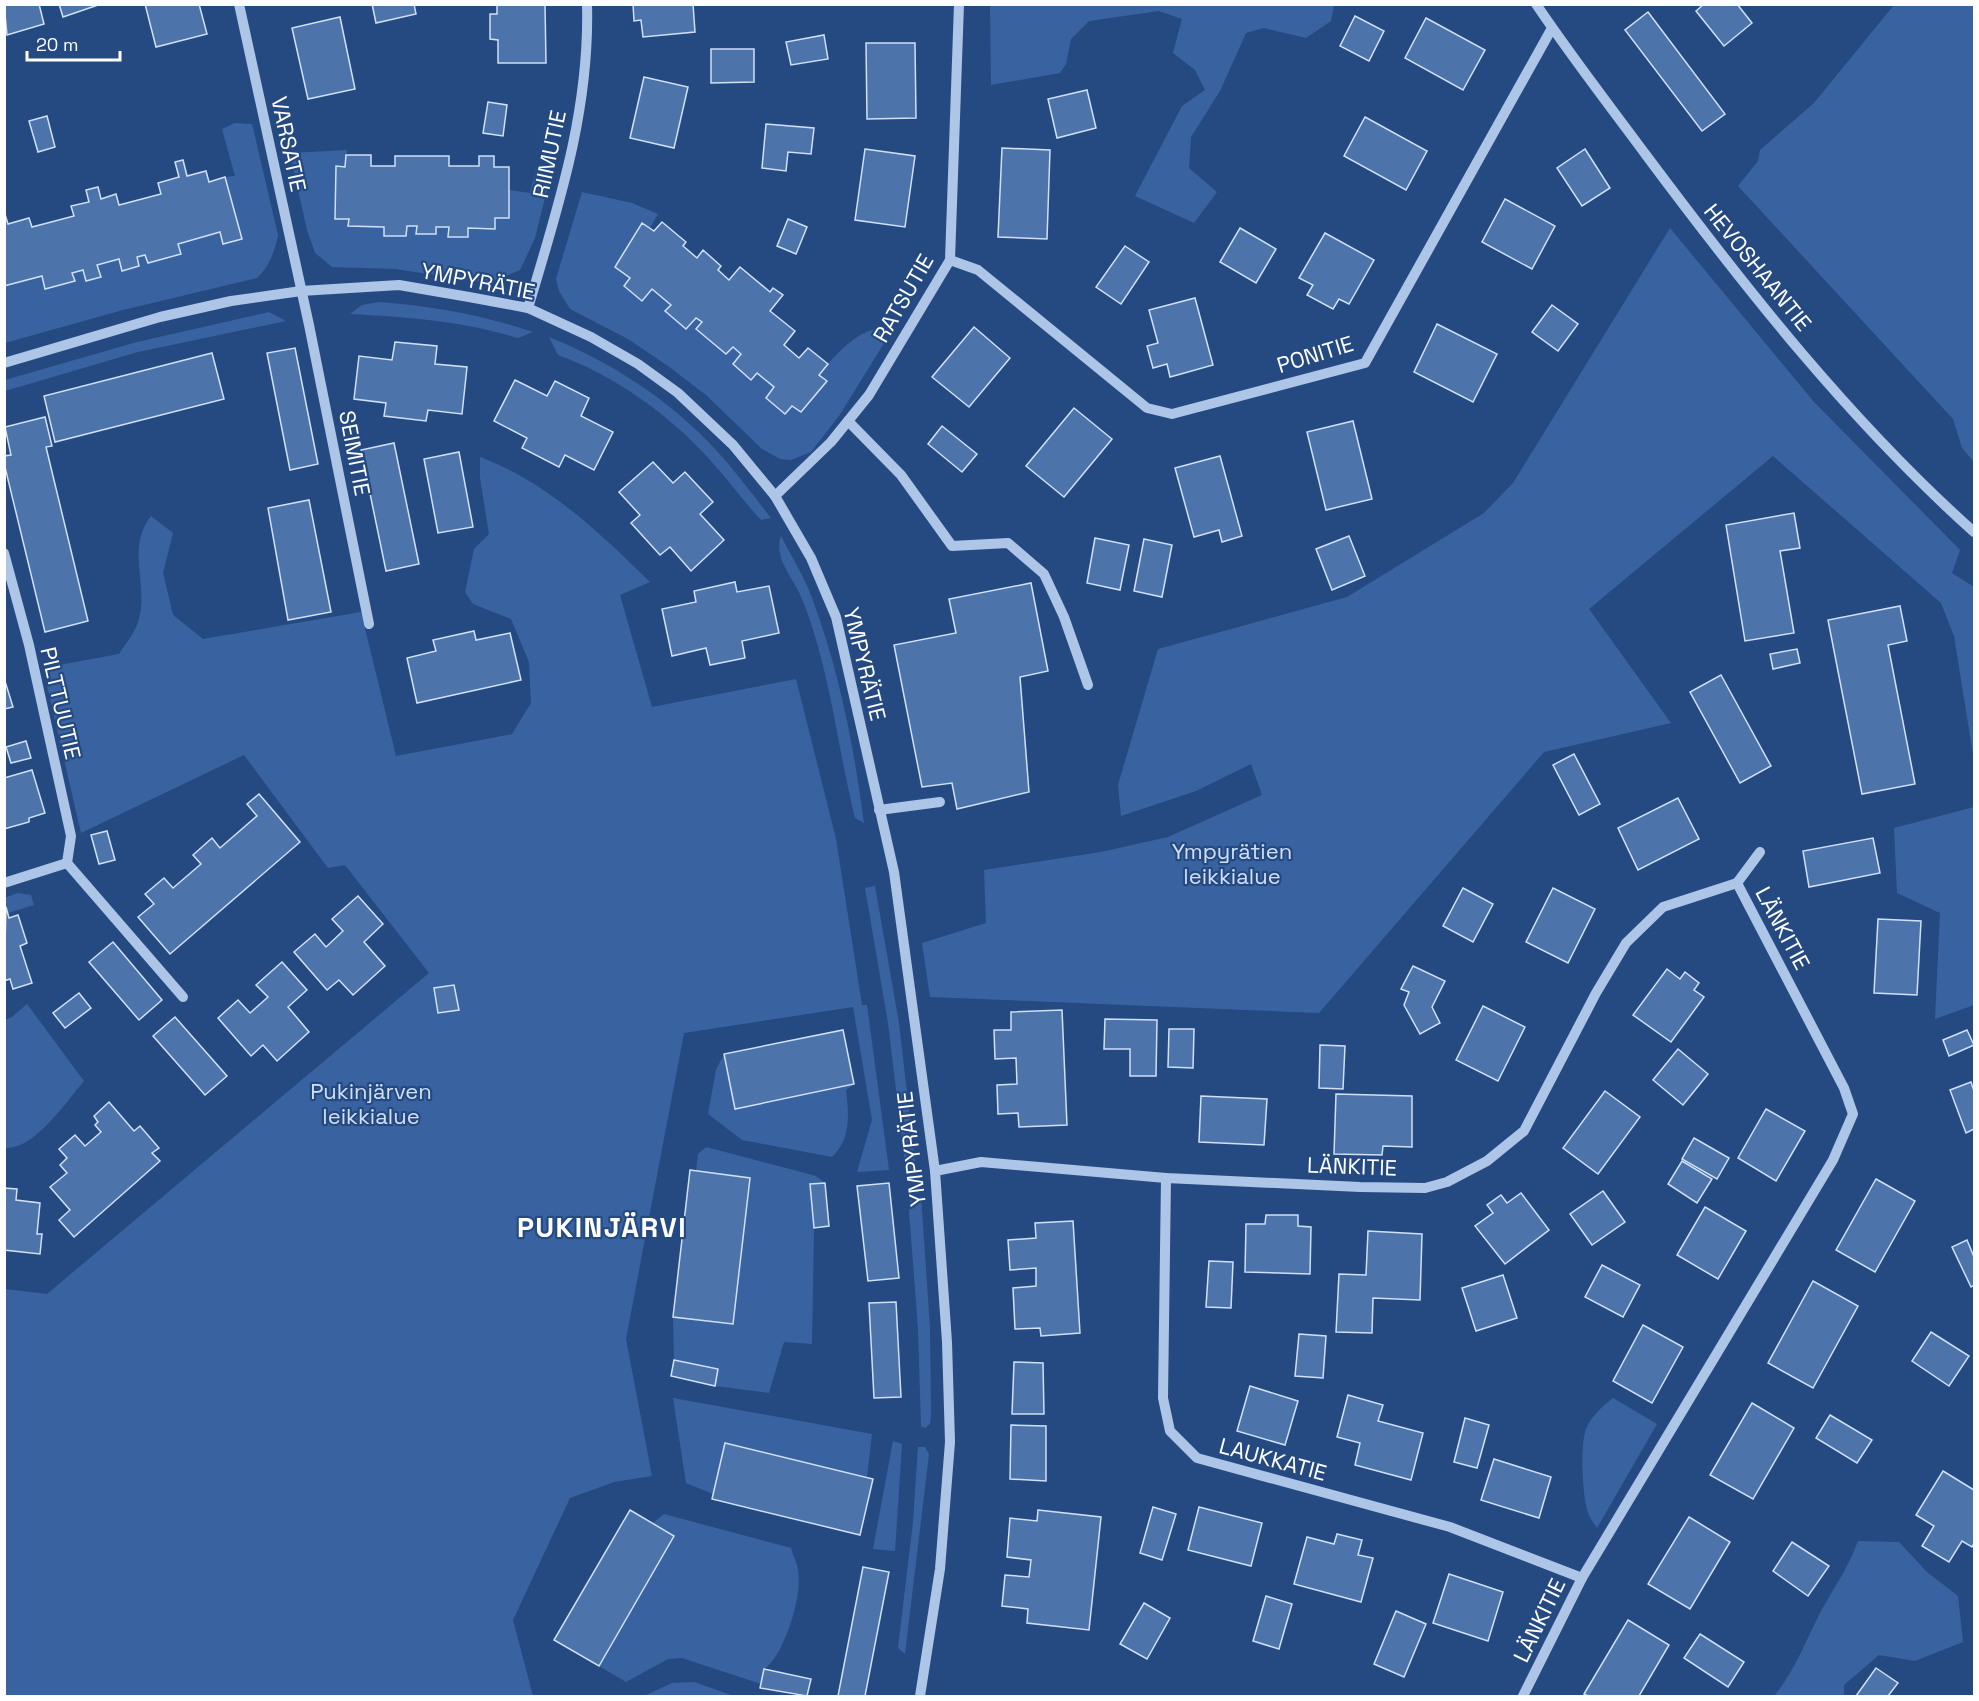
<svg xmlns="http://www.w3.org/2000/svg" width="1979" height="1701" font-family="'Space Grotesk',sans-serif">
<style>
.green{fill:#3963a0}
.building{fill:#4d73ab;stroke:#d0e0f6;stroke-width:1.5}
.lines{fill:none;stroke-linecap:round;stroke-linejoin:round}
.minor{stroke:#adc5e7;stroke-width:10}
.labels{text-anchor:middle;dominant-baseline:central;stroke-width:4.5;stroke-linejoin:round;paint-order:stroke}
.street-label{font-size:22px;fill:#fff;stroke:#254a82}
.park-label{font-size:22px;fill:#d0e0f6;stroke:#254a82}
.district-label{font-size:28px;font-weight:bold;letter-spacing:1.5px;fill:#fff;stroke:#254a82}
</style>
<rect width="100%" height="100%" fill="#254a82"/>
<g class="green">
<polygon points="990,5 990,4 1334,5 1331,21 1306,38 1264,28 1246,33 1220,91 1191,137 1189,168 1217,192 1194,223 1135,196 1182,106 1205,90 1195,70 1173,53 1182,19 1159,11 1089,21 1071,39 1066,64 1060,73 991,85"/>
<polygon points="1894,5 1974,5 1974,462 1962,448 1953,419 1738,186 1758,161 1760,150 1814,103"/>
<path d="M235 123 252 124 278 235C274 253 270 265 257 278L123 310 5 343V286L42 276 45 288 74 280 72 273 83 270 86 281 101 277 97 265 119 259 122 271 139 266 137 257 145 255 148 263 180 254 178 244 220 232 223 244 242 239 225 177 235 176 222 129Z"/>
<polygon points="347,150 345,167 336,167 335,218 349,219 349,226 384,227 384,236 406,236 407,226 417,226 417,234 436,234 436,227 449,227 449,237 468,237 468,228 494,228 495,218 509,190 530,193 536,169 551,174 535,238 520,270 489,283 395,269 332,267 315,253 307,230 290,153"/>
<path d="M582 192 632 203 658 214 650 228 641 223 616 267 630 278 624 286 642 301 652 289 671 305 666 311 686 329 696 318 702 322 696 329 726 354 733 347 741 354 733 364 751 379 757 373 774 387 766 398 785 414 792 406 801 412 826 381 819 375C832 358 857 330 878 329L886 340 839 416 811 452 791 460 780 459 762 449 706 395 668 366 628 339 570 309 559 291 556 279Z"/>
<polygon points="1670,228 1814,402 1960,550 1952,573 1974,587 1974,761 1954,636 1941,603 1773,456 1589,609 1671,723 1544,752 1319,1013 930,997 922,943 986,923 984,870 1101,852 1168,837 1262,795 1251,764 1196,791 1121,816 1118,785 1158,649 1347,597 1484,513 1513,483"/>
<path d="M379 302C433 306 482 315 533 332L518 338C460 321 410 317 350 314L362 305Z"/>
<polygon points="269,312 286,321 138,352 5,391 5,380 137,342"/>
<path d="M549 337C611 362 670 400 716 450 735 471 753 495 771 518L761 520C743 501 728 479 710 460 670 415 614 375 558 355Z"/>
<path d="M480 457C547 482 600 533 650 582L620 595 652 707 796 679 836 839 862 1005H867L889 1170 857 1172 872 1120 853 1007 684 1033 626 1339 652 1476 614 1482 570 1498 513 1620 533 1696H5V1289L47 1294 429 973 345 865 328 868 244 755 81 833 43 668 119 654C125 644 135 633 138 622 150 586 125 549 151 516L173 533 163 573 173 615 203 639 361 612 396 756 512 734 531 703 529 662 511 619 473 604 465 592 474 549 489 534 480 478Z"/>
<path d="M781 536C791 556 804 576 812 598 839 670 854 747 864 823L855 818C837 745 830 668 802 599 794 578 773 559 781 536Z"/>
<polygon points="1974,807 1974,1005 1935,1019 1940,913 1897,893 1894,828"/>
<polygon points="875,886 899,1023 917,1180 910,1179 906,1173 888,1023 865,888"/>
<polygon points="18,893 31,895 34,905 8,913 5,908 4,898"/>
<path d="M27 1004 84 1081C66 1102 34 1150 5 1148V1020L12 1017Z"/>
<path d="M724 1054 735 1109 854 1084 846 1090C849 1115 851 1139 832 1157L742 1140 708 1114 716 1070Z"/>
<polygon points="706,1147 816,1176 825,1183 811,1184 814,1228 812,1344 784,1342 769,1393 715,1386 718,1369 674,1360 673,1317 733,1324 750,1178 696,1171 698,1154"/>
<polygon points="921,1196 930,1327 931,1412 930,1424 925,1428 921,1426 918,1328 909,1211 910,1201"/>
<polygon points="673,1398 872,1434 867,1477 725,1443 713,1494 686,1483"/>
<path d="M1613 1398 1657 1424 1597 1528C1594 1523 1589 1518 1588 1512 1582 1496 1580 1444 1586 1429 1592 1415 1602 1407 1613 1398Z"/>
<polygon points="893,1441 902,1444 895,1551 873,1549"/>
<polygon points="918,1447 925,1447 929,1454 905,1654 898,1648 913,1522"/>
<path d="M664 1514 791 1548C793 1555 797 1563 798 1570 803 1595 784 1656 764 1669L761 1684 682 1658 668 1659 626 1682 599 1666 674 1536 653 1523Z"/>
<path d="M1858 1541 1899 1542 1927 1572 1958 1596 1963 1642 1915 1661 1879 1655 1844 1685V1696H1774C1795 1671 1806 1640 1821 1611 1835 1586 1848 1568 1858 1541Z"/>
<polygon points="694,1682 734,1696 644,1696 672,1683"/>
</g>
<g class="building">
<polygon points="4,4 39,4 44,24 7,35"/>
<polygon points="59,4 101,4 63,17"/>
<polygon points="145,4 199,4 207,34 156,47"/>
<polygon points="372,4 414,4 416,14 376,23"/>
<polygon points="497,4 545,4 546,63 498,63 498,40 490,39 490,14 497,14"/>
<polygon points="633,4 693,4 695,32 643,37 641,20 634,21"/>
<polygon points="1704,4 1737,4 1752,23 1724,46 1696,11"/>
<polygon points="1648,12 1725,114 1702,131 1625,30"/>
<polygon points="1355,16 1384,31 1369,61 1340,46"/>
<polygon points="340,17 355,89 308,99 292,28"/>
<polygon points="1426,18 1485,50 1463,90 1405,58"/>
<polygon points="824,35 828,59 791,65 786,42"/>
<polygon points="866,43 915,43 916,118 867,119"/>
<polygon points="711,49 754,49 754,82 711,83"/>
<polygon points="644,77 688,87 674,148 630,138"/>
<polygon points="1087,90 1096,128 1057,138 1048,99"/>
<polygon points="488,102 507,105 503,136 483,133"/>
<polygon points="47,116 55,147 38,152 29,121"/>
<polygon points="1365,117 1427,151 1406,190 1344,156"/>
<polygon points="766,124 814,128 811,154 788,152 786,171 762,168"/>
<polygon points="1002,148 1050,150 1047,239 998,237"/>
<polygon points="865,149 915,156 905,227 855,220"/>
<polygon points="1585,149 1610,188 1582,206 1557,168"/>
<polygon points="346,155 371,155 371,166 395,166 395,156 449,156 449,166 479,166 479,156 494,156 494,167 509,167 509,218 495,218 495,229 468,228 468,237 448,237 449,227 436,227 436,234 416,234 417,226 407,226 406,236 384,236 384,227 348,226 349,219 335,219 336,166 345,167"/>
<polygon points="183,160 187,176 206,171 209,182 225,177 242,239 223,244 220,232 178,244 181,254 148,263 145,255 137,257 139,266 122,271 119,259 97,265 101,277 86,281 83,270 72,273 75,281 45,289 42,276 4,286 4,211 8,224 29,218 32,227 74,216 71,206 89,202 86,190 98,187 101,199 116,194 119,205 161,194 158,183 179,177 175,162"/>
<polygon points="1505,199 1555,226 1532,269 1482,242"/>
<polygon points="788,219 807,227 796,254 777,246"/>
<polygon points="662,222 686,242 683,246 697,258 703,250 721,266 718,270 729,280 740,267 770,292 773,288 783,295 770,311 795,331 784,345 799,358 808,348 828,364 819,375 827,381 801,412 792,406 785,414 766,398 774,387 757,373 751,380 733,364 741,354 733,347 726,354 696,329 702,322 696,318 686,329 665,311 671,305 652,289 642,301 624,286 630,278 615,267 642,223 654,231"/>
<polygon points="1240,228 1276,249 1256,283 1220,262"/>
<polygon points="1325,233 1374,260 1349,304 1339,299 1333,309 1307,295 1313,285 1299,278"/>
<polygon points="1125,246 1149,262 1121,304 1096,287"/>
<polygon points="1195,298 1213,365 1170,377 1167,364 1153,368 1147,346 1158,343 1149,310"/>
<polygon points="1552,305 1578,324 1558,351 1532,332"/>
<polygon points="1437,324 1497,354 1473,402 1414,372"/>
<polygon points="974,327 1010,358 969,407 932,377"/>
<polygon points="395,342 437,346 435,364 467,367 462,414 428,410 426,421 384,416 386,403 354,399 359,356 392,360"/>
<polygon points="295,348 318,464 290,470 267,353"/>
<polygon points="212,353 224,399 55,442 44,396"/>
<polygon points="515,380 547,396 555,381 589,398 581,416 613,432 594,470 565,455 559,467 522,448 527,438 494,421"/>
<polygon points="1074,408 1112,439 1064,497 1026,466"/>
<polygon points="45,417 52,446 46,447 88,621 45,632 4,463 4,456 11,455 5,427"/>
<polygon points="1353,421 1372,499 1326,510 1307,432"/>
<polygon points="942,426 977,454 962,472 928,444"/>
<polygon points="394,443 419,564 386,571 361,450"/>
<polygon points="459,452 473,527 438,533 424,459"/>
<polygon points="1220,456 1242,536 1222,542 1219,530 1194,537 1175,468"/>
<polygon points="653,462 673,483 685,472 713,502 700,514 724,540 691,571 670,547 660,555 631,523 640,515 619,492"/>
<polygon points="309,500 331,612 288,620 268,508"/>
<polygon points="1794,513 1800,548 1780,551 1794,633 1745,641 1726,525"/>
<polygon points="1349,536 1365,576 1332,590 1316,549"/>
<polygon points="1095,538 1129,545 1120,590 1087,583"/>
<polygon points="1144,539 1172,545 1162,597 1134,591"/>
<polygon points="735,582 737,592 769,586 779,633 742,641 745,658 710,665 706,648 672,656 662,609 696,602 694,591"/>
<polygon points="1031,583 1048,671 1020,677 1029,792 957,809 952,783 922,787 894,645 956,633 949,599"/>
<polygon points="1900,606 1907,641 1888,645 1915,784 1862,794 1828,620"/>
<polygon points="474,631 476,640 510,633 521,680 417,703 407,658 436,651 433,640"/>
<polygon points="1797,649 1800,663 1773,669 1770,654"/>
<polygon points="1721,675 1771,766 1740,783 1690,692"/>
<polygon points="4,678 13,707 4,709"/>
<polygon points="26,741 31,758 11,763 6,747"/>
<polygon points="1574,754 1600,804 1579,815 1553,765"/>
<polygon points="32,770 45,813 29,818 29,822 4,829 4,778"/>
<polygon points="259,794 300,842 170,954 138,917 154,904 145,894 164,878 173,888 201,864 193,855 212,838 220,848 257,816 247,804"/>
<polygon points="1678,798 1699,839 1638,870 1618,828"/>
<polygon points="107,831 115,860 99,864 91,835"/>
<polygon points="1873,838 1880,873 1809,887 1803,851"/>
<polygon points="1463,888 1493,904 1473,942 1443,926"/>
<polygon points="1553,888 1595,909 1568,963 1526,942"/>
<polygon points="358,896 383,924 364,942 385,966 353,995 339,980 327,990 294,952 315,934 326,947 343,931 332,919"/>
<polygon points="6,907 9,918 18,915 27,943 20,946 32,983 13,989 10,979 4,981"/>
<polygon points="1878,919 1921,921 1917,995 1874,993"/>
<polygon points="113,942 162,1000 139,1020 89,962"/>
<polygon points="282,962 307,990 288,1007 309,1032 277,1061 263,1045 251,1056 218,1018 238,1000 250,1013 268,997 256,985"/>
<polygon points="1413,966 1445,981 1432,1007 1440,1023 1420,1034 1404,1005 1409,992 1401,989"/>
<polygon points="1667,969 1680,979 1685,972 1699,983 1694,990 1704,997 1671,1042 1633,1015"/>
<polygon points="454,985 459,1010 438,1013 434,988"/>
<polygon points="79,993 91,1008 65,1028 53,1013"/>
<polygon points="1483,1006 1525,1027 1498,1081 1456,1060"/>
<polygon points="1062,1010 1067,1125 1019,1127 1018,1113 998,1114 997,1085 1017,1084 1016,1058 995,1059 994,1030 1011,1030 1011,1012"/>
<polygon points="175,1017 227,1076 205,1095 153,1036"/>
<polygon points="1105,1019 1157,1020 1156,1076 1130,1076 1130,1049 1104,1049"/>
<polygon points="1169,1029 1194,1029 1193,1068 1168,1067"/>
<polygon points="843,1030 854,1084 735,1109 724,1054"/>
<polygon points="1967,1030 1974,1045 1949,1056 1943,1040"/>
<polygon points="1320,1045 1345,1046 1343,1089 1319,1088"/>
<polygon points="1678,1049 1708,1074 1683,1105 1653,1080"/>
<polygon points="1971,1082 1974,1091 1974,1129 1966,1133 1950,1090"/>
<polygon points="1605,1091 1640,1117 1598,1174 1563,1148"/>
<polygon points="1336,1094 1412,1096 1412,1147 1383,1146 1382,1155 1334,1154"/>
<polygon points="1201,1096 1267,1099 1264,1145 1199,1142"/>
<polygon points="109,1102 134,1131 140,1126 159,1148 152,1153 160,1161 74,1237 59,1220 70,1210 50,1187 67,1173 60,1165 67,1158 59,1149 75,1135 85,1146 101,1132 95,1125 98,1122 94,1116"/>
<polygon points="1766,1109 1805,1131 1776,1181 1738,1158"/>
<polygon points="1694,1138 1729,1158 1717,1179 1682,1159"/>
<polygon points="1682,1161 1712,1179 1697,1203 1668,1184"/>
<polygon points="690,1170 750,1178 733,1324 673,1317"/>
<polygon points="1876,1179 1915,1201 1875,1272 1836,1250"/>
<polygon points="825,1183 829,1226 814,1228 810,1184"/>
<polygon points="889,1183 899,1278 868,1281 857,1186"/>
<polygon points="4,1188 17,1189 16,1200 40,1203 37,1234 42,1234 40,1254 4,1250"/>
<polygon points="1603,1191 1625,1222 1592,1245 1570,1214"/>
<polygon points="1521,1193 1549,1230 1505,1264 1475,1226 1493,1213 1487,1205 1501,1195 1507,1203"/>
<polygon points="1705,1207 1746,1231 1718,1279 1677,1255"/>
<polygon points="1266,1215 1298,1215 1298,1226 1311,1227 1310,1274 1245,1272 1246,1224 1265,1224"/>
<polygon points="1073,1221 1080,1333 1041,1336 1040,1328 1015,1329 1013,1288 1036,1286 1036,1268 1010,1270 1008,1240 1036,1238 1035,1223"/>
<polygon points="1368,1231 1422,1234 1420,1300 1373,1298 1372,1333 1336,1332 1339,1274 1366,1275"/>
<polygon points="1967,1240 1974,1257 1974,1285 1971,1287 1952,1247"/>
<polygon points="1209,1261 1233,1262 1231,1308 1206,1307"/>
<polygon points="1602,1265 1640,1285 1623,1317 1585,1297"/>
<polygon points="1503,1275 1517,1318 1476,1331 1462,1288"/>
<polygon points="1813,1281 1858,1306 1813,1388 1768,1363"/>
<polygon points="896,1302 901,1397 874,1398 869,1303"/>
<polygon points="1643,1325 1683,1347 1652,1403 1613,1381"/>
<polygon points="1931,1332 1969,1356 1949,1386 1912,1361"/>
<polygon points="1299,1334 1326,1336 1323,1378 1295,1376"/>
<polygon points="674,1360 718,1369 715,1386 671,1376"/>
<polygon points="1014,1362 1043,1363 1044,1414 1012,1414"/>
<polygon points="1250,1386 1298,1401 1285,1445 1237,1431"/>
<polygon points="1348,1395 1383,1405 1378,1421 1423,1433 1411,1480 1355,1465 1360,1443 1337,1437"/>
<polygon points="1752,1403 1794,1428 1753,1499 1710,1475"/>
<polygon points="1830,1415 1872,1440 1857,1463 1816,1438"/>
<polygon points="1465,1418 1489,1425 1477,1468 1454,1462"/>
<polygon points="1011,1425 1046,1426 1046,1481 1010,1479"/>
<polygon points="725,1443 873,1479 860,1535 712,1499"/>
<polygon points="1494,1459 1551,1477 1539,1518 1481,1500"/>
<polygon points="1943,1471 1974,1490 1974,1543 1972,1547 1962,1541 1949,1562 1922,1546 1934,1526 1916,1515"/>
<polygon points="1153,1507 1176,1514 1162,1560 1140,1553"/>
<polygon points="1199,1507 1262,1523 1251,1566 1188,1550"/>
<polygon points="630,1510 674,1536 599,1666 554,1640"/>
<polygon points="1038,1510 1101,1517 1089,1630 1027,1623 1028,1609 1002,1606 1005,1575 1029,1577 1031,1560 1007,1557 1010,1518 1037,1521"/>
<polygon points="1689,1517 1730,1542 1690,1609 1648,1584"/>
<polygon points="1337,1534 1362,1540 1358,1555 1373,1558 1361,1602 1294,1584 1307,1537 1334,1544"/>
<polygon points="1792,1542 1829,1566 1808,1596 1773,1571"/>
<polygon points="863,1567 889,1572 865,1696 838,1696"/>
<polygon points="1449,1574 1503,1592 1488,1641 1433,1623"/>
<polygon points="1266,1596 1292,1604 1279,1649 1253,1641"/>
<polygon points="1144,1603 1170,1618 1147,1659 1120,1644"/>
<polygon points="1396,1611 1426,1624 1404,1677 1374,1664"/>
<polygon points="1628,1620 1669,1645 1639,1696 1588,1696 1584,1694"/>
<polygon points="1700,1634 1744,1662 1728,1687 1684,1658"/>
<polygon points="1876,1668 1898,1683 1888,1696 1856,1696"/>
<polygon points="764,1669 811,1679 807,1696 760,1688"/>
</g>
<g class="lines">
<g class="minor">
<polyline points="239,4 309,325 369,624"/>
<path d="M1536 4C1571 56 1609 105 1646 155 1746 289 1850 421 1974 532"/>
<polyline points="950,260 978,270 1147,408 1172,414 1365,363 1552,28"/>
<path d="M528 308C558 207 590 111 587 4"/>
<polyline points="4,363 160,317 231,301 301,291 399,285 469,297 528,308 591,337 638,364 678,393 733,445 775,496 811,558 836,617 894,872 935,1171 947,1342 950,1442 940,1569 920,1696"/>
<polyline points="848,421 901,475 952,546 1008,543 1044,574 1064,617 1088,685"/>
<polyline points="775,496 831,442 869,395 950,260 959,4"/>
<polyline points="4,553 29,645 71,836 67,863"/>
<polyline points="879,810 940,802"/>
<polyline points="67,863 183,997"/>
<polyline points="4,883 67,863"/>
<polyline points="1737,883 1760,852"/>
<polyline points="935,1171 981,1162 1166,1178 1360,1187 1425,1188 1447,1182 1487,1161 1524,1131 1596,993 1626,943 1663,907 1737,883"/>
<polyline points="1166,1178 1163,1398 1170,1431 1197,1458 1450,1527 1582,1578"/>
<polyline points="1523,1696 1582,1578 1833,1160 1853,1114 1844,1088 1737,883"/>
</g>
</g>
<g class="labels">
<g class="street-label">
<text transform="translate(289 144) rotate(78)">VARSATIE</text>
<text transform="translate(549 154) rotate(-78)">RIIMUTIE</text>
<text transform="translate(1758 267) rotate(51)">HEVOSHAANTIE</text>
<text transform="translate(478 281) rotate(11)">YMPYRÄTIE</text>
<text transform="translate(903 298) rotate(-60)">RATSUTIE</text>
<text transform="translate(1315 354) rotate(-17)">PONITIE</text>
<text transform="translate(355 453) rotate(79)">SEIMITIE</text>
<text transform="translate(865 664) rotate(76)">YMPYRÄTIE</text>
<text transform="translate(61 703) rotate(77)">PILTTUUTIE</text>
<text transform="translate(1783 928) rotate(62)">LÄNKITIE</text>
<text transform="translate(911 1149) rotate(-97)">YMPYRÄTIE</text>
<text transform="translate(1352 1166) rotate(2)">LÄNKITIE</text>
<text transform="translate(1273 1459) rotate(15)">LAUKKATIE</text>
<text transform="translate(1539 1620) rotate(-64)">LÄNKITIE</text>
</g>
<g class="park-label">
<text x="1232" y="851">Ympyrätien<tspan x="1232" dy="25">leikkialue</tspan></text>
<text x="371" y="1091">Pukinjärven<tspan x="371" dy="25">leikkialue</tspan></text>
</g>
<g class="district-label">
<text x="602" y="1227">PUKINJÄRVI</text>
</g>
</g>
<rect width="1979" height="1701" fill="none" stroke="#ffffff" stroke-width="12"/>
<path d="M27 51v9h93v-9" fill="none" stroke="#ffffff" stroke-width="3"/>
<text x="36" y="51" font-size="18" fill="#ffffff" stroke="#254a82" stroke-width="4.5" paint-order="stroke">20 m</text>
</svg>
